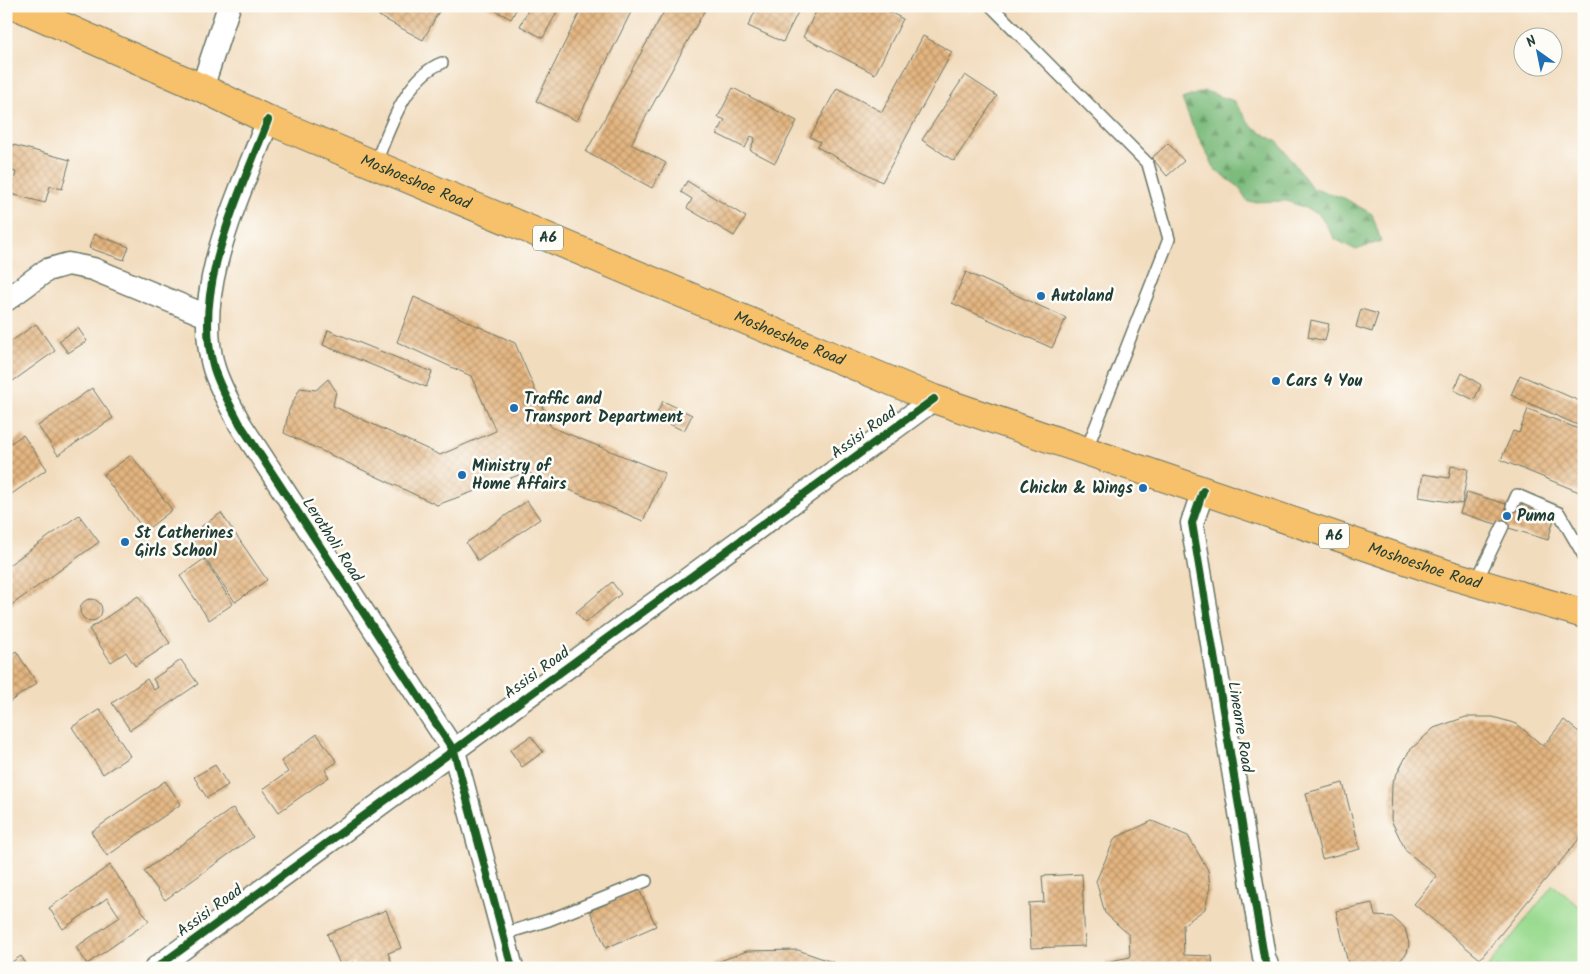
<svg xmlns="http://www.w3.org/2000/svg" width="1590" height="974" font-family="Kalam,sans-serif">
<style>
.forest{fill:url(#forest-firs);stroke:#4e7c58}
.pitch{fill:#9bdb91;stroke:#5d8c62}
.building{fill:url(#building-cross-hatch)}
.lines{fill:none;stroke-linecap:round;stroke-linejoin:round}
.service-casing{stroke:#697564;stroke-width:14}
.minor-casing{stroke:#697564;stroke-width:25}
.primary-casing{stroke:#697564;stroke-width:30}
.service{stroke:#fff;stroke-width:11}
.minor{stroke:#fff;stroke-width:22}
.primary{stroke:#f7c06b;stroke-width:28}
.cycleway-casing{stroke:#fdfcf7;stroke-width:11}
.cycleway{stroke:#1b5e20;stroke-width:8}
.poi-dot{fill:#1f6fb2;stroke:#fdfcf7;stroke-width:2}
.labels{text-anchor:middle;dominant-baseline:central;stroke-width:5;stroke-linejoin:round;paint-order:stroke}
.shield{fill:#fdfcf7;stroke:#62766e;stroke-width:1}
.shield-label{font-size:15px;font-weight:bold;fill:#1f3d34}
.street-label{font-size:16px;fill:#1f3d34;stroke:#fdfcf7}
.poi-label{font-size:16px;font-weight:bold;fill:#1f3d34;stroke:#fdfcf7;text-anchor:start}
</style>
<defs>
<pattern id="forest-firs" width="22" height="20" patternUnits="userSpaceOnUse" patternTransform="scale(1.25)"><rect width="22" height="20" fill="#7cbb7b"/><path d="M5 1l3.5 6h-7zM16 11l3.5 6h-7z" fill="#659966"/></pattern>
<pattern id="building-cross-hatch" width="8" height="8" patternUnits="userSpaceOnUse" patternTransform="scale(1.25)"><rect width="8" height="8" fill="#e4b580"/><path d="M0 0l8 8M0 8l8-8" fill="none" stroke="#b8946a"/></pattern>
</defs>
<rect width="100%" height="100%" fill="#fdfcf7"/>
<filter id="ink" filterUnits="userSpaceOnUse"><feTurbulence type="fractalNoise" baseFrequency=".02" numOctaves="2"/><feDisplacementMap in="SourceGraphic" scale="10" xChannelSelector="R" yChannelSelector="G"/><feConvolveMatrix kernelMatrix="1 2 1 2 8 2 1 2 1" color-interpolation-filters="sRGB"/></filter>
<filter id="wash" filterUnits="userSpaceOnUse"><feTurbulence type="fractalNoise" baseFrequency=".0096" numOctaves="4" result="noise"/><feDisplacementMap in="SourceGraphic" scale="20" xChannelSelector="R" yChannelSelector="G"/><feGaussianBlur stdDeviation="1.12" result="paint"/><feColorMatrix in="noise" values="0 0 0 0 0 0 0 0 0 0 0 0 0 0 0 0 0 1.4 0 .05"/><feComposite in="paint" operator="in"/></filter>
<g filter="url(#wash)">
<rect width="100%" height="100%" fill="#f2dcbe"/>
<polygon class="forest" points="1205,91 1234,101 1251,126 1279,143 1312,188 1344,198 1372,214 1381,241 1356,250 1335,239 1318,213 1287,201 1248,202 1238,186 1216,171 1192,125 1182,99"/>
<polygon class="pitch" points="1553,885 1584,910 1584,968 1487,968"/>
<g id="blocks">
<g class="building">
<polygon points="385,6 442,6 423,40 379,16"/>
<polygon points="487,6 518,6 511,19"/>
<polygon points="530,6 560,6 543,38 520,26"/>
<polygon points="583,6 634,6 577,121 536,101"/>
<polygon points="667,6 707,6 631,144 666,163 652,188 586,152"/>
<polygon points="758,6 801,6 783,42 748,26"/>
<polygon points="819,6 878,6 903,19 875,74 803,37"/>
<polygon points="923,36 952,52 882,182 817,147 820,142 810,137 837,88 882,112"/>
<polygon points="965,75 997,96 954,161 922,140"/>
<polygon points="733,88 797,121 775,163 750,150 755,138 751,136 745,148 717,134 725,120 718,117"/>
<polygon points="6,143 70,160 62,189 50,186 45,203 11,194 16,172 6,169"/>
<polygon points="1168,143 1184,161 1167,176 1152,158"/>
<polygon points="687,181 746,217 734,236 687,208 692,199 681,192"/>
<polygon points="94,234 129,247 124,260 89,248"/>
<polygon points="966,272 1066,318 1052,348 952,303"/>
<polygon points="414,297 515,343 551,427 665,473 643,521 527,472 437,505 284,433 289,410 300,388 316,390 328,379 336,391 333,406 440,455 496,431 471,376 397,342"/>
<polygon points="1361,309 1378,314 1372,332 1356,327"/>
<polygon points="1311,320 1329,324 1325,341 1308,337"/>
<polygon points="36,324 55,351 6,386 6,345"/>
<polygon points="78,328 87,341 68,353 59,341"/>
<polygon points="328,330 432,372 426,387 323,345"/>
<polygon points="1462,373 1481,385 1474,400 1454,390"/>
<polygon points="1520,375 1584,403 1584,428 1511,395"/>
<polygon points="92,388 113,418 58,455 38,426"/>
<polygon points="663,401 692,415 684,431 655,417"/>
<polygon points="1528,409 1584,431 1584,494 1501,460 1513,431 1519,433"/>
<polygon points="23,435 47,469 6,498 6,446"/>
<polygon points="131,455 172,510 145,531 103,475"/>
<polygon points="1451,466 1468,469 1462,504 1419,497 1423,474 1449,478"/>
<polygon points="1467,492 1554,519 1548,540 1460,513"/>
<polygon points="527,501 540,519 478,561 466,543"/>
<polygon points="221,513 267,580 235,602 189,535"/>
<polygon points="79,515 99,542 6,609 6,567"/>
<polygon points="204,559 233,604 209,620 180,576"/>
<polygon points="612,582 621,594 585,623 576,612"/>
<polygon points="138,596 170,643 135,666 126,652 111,662 89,629"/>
<circle cx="91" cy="610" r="11"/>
<polygon points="16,651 37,683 8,703 6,700 6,658"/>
<polygon points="181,660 198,684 130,730 112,703 147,679 154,690 158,687 153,679"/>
<polygon points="100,709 130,756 103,774 72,727"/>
<polygon points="1466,717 1493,717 1517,724 1543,746 1564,720 1584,736 1584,833 1480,959 1414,904 1437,876 1406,851 1391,820 1392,783 1409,751 1434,728"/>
<polygon points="317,734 337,762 325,770 329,777 279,812 263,789 288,772 281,761"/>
<polygon points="531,736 543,752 522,767 510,750"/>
<polygon points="215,765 228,785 207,798 194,777"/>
<polygon points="165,781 181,804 107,856 91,832"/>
<polygon points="1343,783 1360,849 1322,859 1306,793"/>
<polygon points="233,808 253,837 165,900 144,871"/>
<polygon points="1152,821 1188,836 1208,870 1210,887 1205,909 1183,925 1184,955 1212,956 1213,968 1107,968 1106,962 1130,957 1129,935 1105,913 1096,881 1115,838"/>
<polygon points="110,865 149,921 87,964 76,947 120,917 107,898 63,929 49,908"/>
<polygon points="1082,874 1085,946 1031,948 1029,903 1044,902 1042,876"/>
<polygon points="639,889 656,926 606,948 590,911"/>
<polygon points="1372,903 1375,916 1392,917 1405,928 1409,944 1407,953 1396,965 1390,968 1349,968 1336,911"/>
<polygon points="386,910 401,948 388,953 394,968 357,968 354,962 341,967 327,934"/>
<polygon points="798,950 849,968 701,968 747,951"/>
<polygon points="21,956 29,968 6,968 6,966"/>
</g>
</g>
</g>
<g filter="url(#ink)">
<use href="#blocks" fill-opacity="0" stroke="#697564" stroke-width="1"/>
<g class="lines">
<g class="service-casing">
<g id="service">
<polyline points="991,6 1148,164 1169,239 1086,451"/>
<path d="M375 165C388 132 406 76 442 63"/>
<polyline points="1512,506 1517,495 1559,513 1584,556"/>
<polyline points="1476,582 1503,526"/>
<polyline points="503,934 549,920 646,881"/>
</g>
</g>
<g class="minor-casing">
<g id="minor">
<polyline points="202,88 229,6"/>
<path d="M268 120C241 192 192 287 213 365 218 385 231 406 240 424L454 751 512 968"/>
<polyline points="6,300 47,270 68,264 93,269 207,316"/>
<polyline points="1203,491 1192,523 1264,957 1268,968"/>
<polyline points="156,968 934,399"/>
</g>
</g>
<g class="primary-casing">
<g id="primary">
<path id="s1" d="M17 6 202 88 268 120 934 399 1447 574 1584 614"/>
</g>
</g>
<use href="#service" class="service"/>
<use href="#minor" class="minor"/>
<use href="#primary" class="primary"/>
<g class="cycleway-casing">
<g id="cycleway">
<path d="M268 120C241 192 192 287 213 365 218 385 231 406 240 424L454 751 512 968"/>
<polyline points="1203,491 1192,523 1264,957 1268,968"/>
<polyline points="156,968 934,399"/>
</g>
</g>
<use href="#cycleway" class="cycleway"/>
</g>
</g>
<g class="poi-dot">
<circle cx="1041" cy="296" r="5"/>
<circle cx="1276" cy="381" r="5"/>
<circle cx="514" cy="408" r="5"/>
<circle cx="462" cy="475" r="5"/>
<circle cx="1143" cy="488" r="5"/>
<circle cx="1507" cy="516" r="5"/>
<circle cx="125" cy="542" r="5"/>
</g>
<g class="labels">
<g class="shield">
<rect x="533" y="225.5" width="30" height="25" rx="4"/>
<rect x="1319" y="523.5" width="30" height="25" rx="4"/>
</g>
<g class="shield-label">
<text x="548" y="238">A6</text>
<text x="1334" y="536">A6</text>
</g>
<g class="street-label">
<text stroke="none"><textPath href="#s1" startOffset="436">Moshoeshoe Road</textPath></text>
<text stroke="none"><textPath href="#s1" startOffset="841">Moshoeshoe Road</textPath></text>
<text transform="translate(864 433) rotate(-36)">Assisi Road</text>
<text transform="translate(332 540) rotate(57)">Lerotholi Road</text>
<text stroke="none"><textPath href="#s1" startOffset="1516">Moshoeshoe Road</textPath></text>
<text transform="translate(537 673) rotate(-36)">Assisi Road</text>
<text transform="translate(1240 727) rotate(81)">Linearre Road</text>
<text transform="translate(210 911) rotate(-36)">Assisi Road</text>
</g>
<g class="poi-label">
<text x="1051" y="296">Autoland</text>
<text x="1286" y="381">Cars 4 You</text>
<text x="524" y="399">Traffic and<tspan x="524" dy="18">Transport Department</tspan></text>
<text x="472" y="466">Ministry of<tspan x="472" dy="18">Home Affairs</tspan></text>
<text x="1133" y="488" text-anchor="end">Chickn &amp; Wings</text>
<text x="1517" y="516">Puma</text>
<text x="135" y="533">St Catherines<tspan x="135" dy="18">Girls School</tspan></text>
</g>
</g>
<rect width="1590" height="974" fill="none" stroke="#fdfcf7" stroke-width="25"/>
<g transform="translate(1538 52) rotate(327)"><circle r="24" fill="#fdfcf7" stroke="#a4b0a9"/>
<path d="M0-4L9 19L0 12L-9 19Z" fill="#1f6fb2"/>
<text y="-8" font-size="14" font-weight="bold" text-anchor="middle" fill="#1f3d34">N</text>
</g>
</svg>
